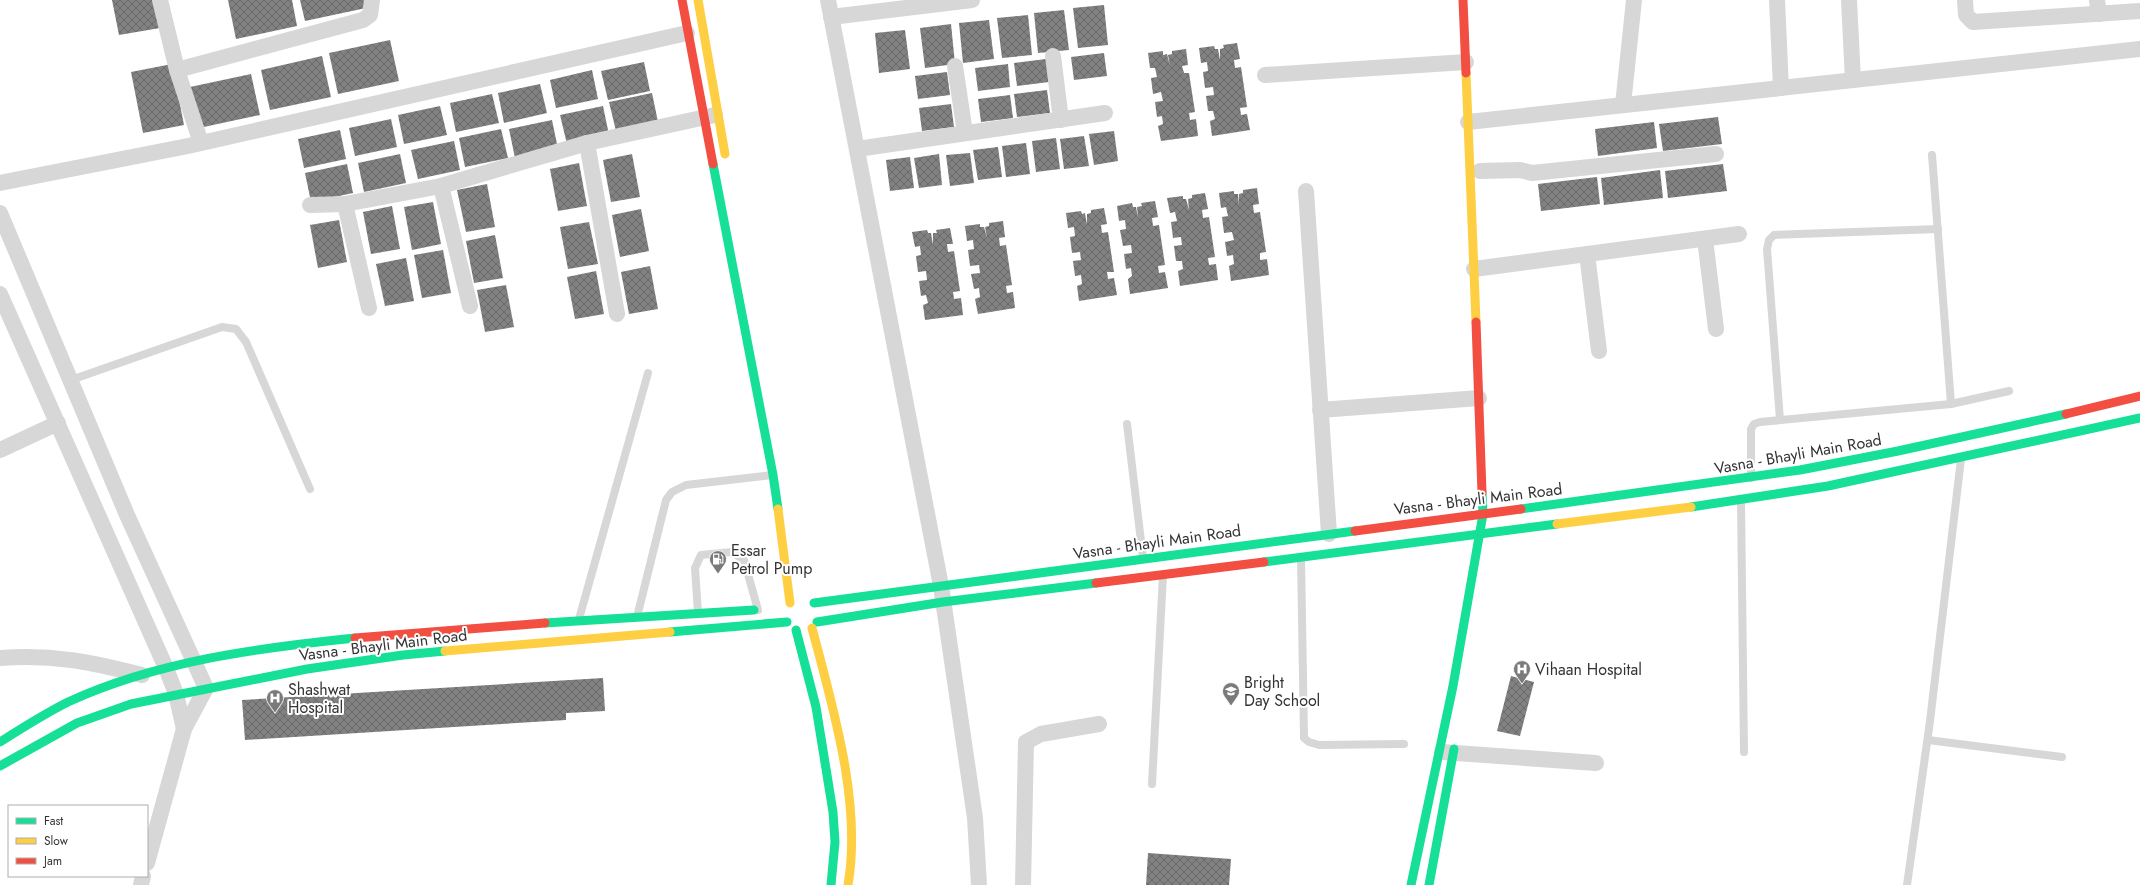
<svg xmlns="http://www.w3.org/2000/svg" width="2140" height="885" font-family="Jost,sans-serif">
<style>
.building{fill:url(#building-cross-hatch)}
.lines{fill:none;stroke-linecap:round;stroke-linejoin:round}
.lane{stroke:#d7d7d7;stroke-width:8}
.street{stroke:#d7d7d7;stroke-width:16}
.fast{stroke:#16e098;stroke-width:9}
.slow{stroke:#ffcf43;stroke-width:9}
.jam{stroke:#f24e42;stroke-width:9}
.labels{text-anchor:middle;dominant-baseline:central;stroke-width:4;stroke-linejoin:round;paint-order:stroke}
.street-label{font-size:16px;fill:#333;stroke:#fff}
.poi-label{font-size:16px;fill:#333;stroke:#fff;text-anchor:start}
</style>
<defs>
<pattern id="building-cross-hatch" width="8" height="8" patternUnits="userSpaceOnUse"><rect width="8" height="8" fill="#818181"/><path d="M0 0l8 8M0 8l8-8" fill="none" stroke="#6a6a6a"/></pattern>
</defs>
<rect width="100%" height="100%" fill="#fff"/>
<g class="building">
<polygon points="112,0 155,0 160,28 119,35"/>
<polygon points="228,0 292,0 297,26 236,39"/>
<polygon points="300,0 364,0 366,8 305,21"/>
<polygon points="1104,5 1108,45 1078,48 1073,8"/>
<polygon points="1064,10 1069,50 1038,53 1034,13"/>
<polygon points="1028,15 1032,55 1002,58 997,18"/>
<polygon points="989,20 994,59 963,63 959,23"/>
<polygon points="951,24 955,64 925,68 920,28"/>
<polygon points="905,30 910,69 879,73 875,33"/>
<polygon points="390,40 399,81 338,94 329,53"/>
<polygon points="1237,43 1240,59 1234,60 1235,68 1241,67 1247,107 1240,108 1241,115 1247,114 1250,130 1212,136 1210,121 1215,119 1213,111 1208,111 1206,96 1214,95 1213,87 1205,88 1203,72 1208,71 1207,62 1201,63 1199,48 1214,46 1215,49 1218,49 1220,60 1220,49 1224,48 1223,45"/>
<polygon points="1186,49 1188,65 1182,66 1184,73 1189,73 1195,112 1189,113 1190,120 1196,119 1198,136 1161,141 1158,126 1163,124 1162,116 1157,117 1155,102 1163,101 1161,92 1153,94 1151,78 1157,77 1155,68 1150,68 1148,53 1163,51 1163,55 1167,54 1170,66 1168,55 1172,54 1172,51"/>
<polygon points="1104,53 1107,76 1074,80 1071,57"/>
<polygon points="322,56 331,97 270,110 261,70"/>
<polygon points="1046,59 1049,82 1017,86 1014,63"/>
<polygon points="644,62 650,91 608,100 601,71"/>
<polygon points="172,64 184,125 143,133 131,72"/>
<polygon points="1008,64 1010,87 978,91 975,68"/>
<polygon points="592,70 598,99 556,108 550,80"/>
<polygon points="947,72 950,95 918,99 915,76"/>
<polygon points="251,74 260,115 199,128 190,87"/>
<polygon points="540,84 547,113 504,123 498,93"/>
<polygon points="1047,90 1050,113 1017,117 1014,94"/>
<polygon points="652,93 658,122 616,131 609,102"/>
<polygon points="492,94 499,123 456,132 450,103"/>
<polygon points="1010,95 1013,118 981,122 978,99"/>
<polygon points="951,104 954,127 922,131 919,108"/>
<polygon points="440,106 447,135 404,144 398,115"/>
<polygon points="603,106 609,135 567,144 560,115"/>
<polygon points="1718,117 1722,144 1663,151 1659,124"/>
<polygon points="391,119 397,147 355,156 349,128"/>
<polygon points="552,120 558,149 515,158 509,129"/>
<polygon points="1654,122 1657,148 1598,156 1595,129"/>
<polygon points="501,129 508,158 465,167 459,138"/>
<polygon points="340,130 346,159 304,168 298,139"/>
<polygon points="1114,131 1118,161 1094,165 1089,134"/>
<polygon points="1084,136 1089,166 1064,169 1060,139"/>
<polygon points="1056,138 1060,169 1036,172 1032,141"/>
<polygon points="454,141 460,170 418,179 411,150"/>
<polygon points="1026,143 1030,174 1006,177 1002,146"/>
<polygon points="998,147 1002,177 978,180 973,150"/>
<polygon points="970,153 974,183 950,186 946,155"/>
<polygon points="400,154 406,183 364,192 358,163"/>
<polygon points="632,154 640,197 611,202 603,160"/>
<polygon points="939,154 942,185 919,188 914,158"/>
<polygon points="910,157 914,188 890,191 886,160"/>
<polygon points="579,163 587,206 558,211 550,169"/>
<polygon points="347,164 353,193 311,202 305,173"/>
<polygon points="1723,164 1727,191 1668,198 1665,171"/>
<polygon points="1660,170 1663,198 1604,205 1601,178"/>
<polygon points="1597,177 1600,204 1541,211 1538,184"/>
<polygon points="487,184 495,227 466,232 457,190"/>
<polygon points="1257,188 1259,204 1253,205 1254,213 1260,212 1266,252 1260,253 1260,260 1267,259 1269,275 1231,281 1229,266 1234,264 1233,255 1227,256 1225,242 1234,240 1232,232 1224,233 1222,217 1228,216 1226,207 1221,208 1219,193 1234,191 1234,194 1238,194 1239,205 1239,194 1243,193 1243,190"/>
<polygon points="1205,193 1208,209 1202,210 1203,218 1209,217 1215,257 1208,258 1209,265 1216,264 1218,280 1180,286 1178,271 1183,269 1182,261 1176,261 1174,246 1182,245 1181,237 1173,238 1171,222 1177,221 1175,212 1170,213 1167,198 1183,196 1183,199 1186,199 1189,210 1188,199 1192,198 1192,195"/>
<polygon points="1155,201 1158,217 1152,218 1153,226 1159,225 1165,265 1158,266 1159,273 1165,272 1168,288 1130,294 1128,279 1132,276 1131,268 1126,269 1124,254 1132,253 1131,245 1123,246 1120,230 1126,229 1125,220 1119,221 1117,206 1132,203 1133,207 1136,207 1138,218 1137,207 1142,206 1141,203"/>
<polygon points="433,202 441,244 412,250 404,207"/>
<polygon points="392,206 400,249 371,254 363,212"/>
<polygon points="1104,208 1107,224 1101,225 1102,233 1108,232 1114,272 1107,272 1108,279 1114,278 1117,295 1079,301 1077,286 1082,284 1081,275 1075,276 1073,261 1081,260 1080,252 1072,253 1070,237 1075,236 1074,227 1068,228 1066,213 1081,211 1082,214 1085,213 1087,225 1087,214 1091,213 1091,210"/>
<polygon points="641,209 649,251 620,257 612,215"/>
<polygon points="339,220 347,262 318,268 310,225"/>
<polygon points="1003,221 1005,237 999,238 1000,246 1006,245 1012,285 1006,286 1007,293 1013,292 1015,308 978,314 975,299 980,297 979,288 974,289 971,274 980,273 979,265 970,266 968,250 974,249 973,240 967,241 965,226 980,224 980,227 984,227 987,238 985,227 989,226 989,223"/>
<polygon points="589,222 598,264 568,269 560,227"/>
<polygon points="950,228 953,244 947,244 948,252 954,251 960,291 953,292 954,299 961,298 963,315 925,320 923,305 928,303 926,295 921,296 919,281 927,280 926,271 918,272 916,256 921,255 920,246 915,247 912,232 927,230 928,233 931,233 933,245 933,233 937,233 936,230"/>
<polygon points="495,235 503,278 474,283 466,241"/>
<polygon points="443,250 451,293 422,298 414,255"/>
<polygon points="406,258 414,301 385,306 376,264"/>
<polygon points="650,266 658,309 629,314 621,272"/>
<polygon points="596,271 604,314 575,319 567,277"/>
<polygon points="506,285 514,327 485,332 477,290"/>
<polygon points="1511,676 1534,682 1520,736 1497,731"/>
<polygon points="603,678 605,711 566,713 566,720 245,740 242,700"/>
<polygon points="1148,853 1231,859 1229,885 1146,885"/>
</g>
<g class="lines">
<g class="lane">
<polyline points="1932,155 1951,404"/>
<polyline points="71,380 222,327 236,329 246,342 310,489"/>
<polyline points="1780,420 1767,249 1769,240 1774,235 1938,229"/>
<polyline points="1127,424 1143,558"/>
<polyline points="1751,478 1751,429 1754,424 1760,422 1951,404 2009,391"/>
<polyline points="1741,501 1744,752"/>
<polyline points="1301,558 1304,738 1309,742 1319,745 1404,744"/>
<polyline points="698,613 695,568 701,555 732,552 744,560 758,610"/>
<polyline points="637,617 666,500 672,492 686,485 772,475"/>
<polyline points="579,619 648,373"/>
<polyline points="1928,740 2062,757"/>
<polyline points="1152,784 1163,575"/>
<polyline points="1907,885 1930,721 1961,459"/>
</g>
<g class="street">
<polyline points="160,0 177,70"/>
<polyline points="828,0 941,586 975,818 979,885"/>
<polyline points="1777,0 1781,88"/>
<polyline points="1849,0 1853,80"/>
<polyline points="1965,0 1966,15 1973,22 2140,11"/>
<polyline points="2097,0 2099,14"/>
<polyline points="831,17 972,0"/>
<polyline points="1053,56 1061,120"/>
<polyline points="955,66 965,133"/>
<polyline points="1265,75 1466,62"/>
<polyline points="1623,105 1634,0"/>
<polyline points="1468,122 2140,49"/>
<polyline points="201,143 177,70 363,20 370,15 372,0"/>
<polyline points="587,143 617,314"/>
<polyline points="857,149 1105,113"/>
<polyline points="1480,171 1520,170 1532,173 1716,154"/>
<polyline points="0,183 188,146 687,33"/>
<polyline points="441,186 470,306"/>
<polyline points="1306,191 1329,534"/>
<polyline points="345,204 369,308"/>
<polyline points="310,205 345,204 441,186 587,143 715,115"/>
<polyline points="0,213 127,515 206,688 184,729 176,694 166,668 0,294"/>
<polyline points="1705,239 1716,329"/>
<polyline points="1587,254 1599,351"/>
<polyline points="1474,269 1739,234"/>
<polyline points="1320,410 1479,398"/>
<polyline points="0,450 58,423"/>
<path d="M0 658C53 654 91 662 142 675"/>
<polyline points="1442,752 1596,763"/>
<polyline points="147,863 184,729"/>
<polyline points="141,885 143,876"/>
<polyline points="1023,885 1026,742 1041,734 1099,724"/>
</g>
<g class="fast">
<polyline points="713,164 773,475 778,509"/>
<polyline points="1691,507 1828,486 2140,418"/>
<polyline points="1521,509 1800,470 1898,451 2066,414"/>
<polyline points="1264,562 1557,524"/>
<polyline points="814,603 1355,531"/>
<polyline points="817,622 943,602 1096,583"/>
<polyline points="545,623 754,610"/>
<polyline points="796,630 816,707 833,812 835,842 831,885"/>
<polyline points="670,632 787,622"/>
<path d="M0 742C22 728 44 714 68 702 157 661 258 648 355 638"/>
<polyline points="0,766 77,723 131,704 307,669 403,655 445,651"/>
<polyline points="1411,885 1453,686 1483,514 1482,493"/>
<polyline points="1429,885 1454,749"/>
</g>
<g class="slow">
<polyline points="698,0 725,154"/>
<polyline points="1466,73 1476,322"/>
<polyline points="778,509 790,603"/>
<polyline points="1557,524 1691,507"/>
<path d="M812 628C833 708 862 803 848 885"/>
<polyline points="445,651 670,632"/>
</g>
<g class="jam">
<polyline points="682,0 713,164"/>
<polyline points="1463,0 1466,73"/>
<polyline points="1476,322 1482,493"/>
<polyline points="2066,414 2140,396"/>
<polyline points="1355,531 1521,509"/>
<polyline points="1096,583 1264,562"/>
<polyline points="355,638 545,623"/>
</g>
</g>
<defs>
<g id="fuel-pin" transform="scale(0.9)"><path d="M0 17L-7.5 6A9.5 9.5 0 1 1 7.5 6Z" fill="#7a7a7a" stroke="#fff"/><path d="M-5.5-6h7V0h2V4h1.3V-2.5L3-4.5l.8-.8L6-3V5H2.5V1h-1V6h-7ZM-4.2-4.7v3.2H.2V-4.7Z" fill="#fff"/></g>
<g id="hospital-pin" transform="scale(0.9)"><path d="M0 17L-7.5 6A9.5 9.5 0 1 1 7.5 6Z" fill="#7a7a7a" stroke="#fff"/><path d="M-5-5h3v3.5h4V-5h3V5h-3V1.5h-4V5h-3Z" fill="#fff"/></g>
<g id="school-pin" transform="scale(0.9)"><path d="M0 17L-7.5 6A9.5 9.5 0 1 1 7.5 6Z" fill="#7a7a7a" stroke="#fff"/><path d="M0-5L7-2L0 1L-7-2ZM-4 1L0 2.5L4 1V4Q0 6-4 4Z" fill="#fff"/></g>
</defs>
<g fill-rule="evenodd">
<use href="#fuel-pin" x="718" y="559"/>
<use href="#hospital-pin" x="1522" y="669"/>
<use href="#school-pin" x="1231" y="691"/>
<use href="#hospital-pin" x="275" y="698"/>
</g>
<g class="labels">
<g class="street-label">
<text transform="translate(1798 454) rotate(-10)">Vasna - Bhayli Main Road</text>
<text transform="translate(1478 499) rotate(-7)">Vasna - Bhayli Main Road</text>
<text transform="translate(1157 542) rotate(-8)">Vasna - Bhayli Main Road</text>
<text transform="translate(383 645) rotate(-7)">Vasna - Bhayli Main Road</text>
</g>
<g class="poi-label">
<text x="731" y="550">Essar<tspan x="731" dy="18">Petrol Pump</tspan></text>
<text x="1535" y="669">Vihaan Hospital</text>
<text x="1244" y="682">Bright<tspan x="1244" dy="18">Day School</tspan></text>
<text x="288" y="689">Shashwat<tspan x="288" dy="18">Hospital</tspan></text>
</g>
</g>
<rect x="8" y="805" width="140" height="72" fill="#ffffff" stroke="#adadad"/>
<rect x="16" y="818" width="20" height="6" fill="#16e098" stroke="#adadad"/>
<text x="44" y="825" font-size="12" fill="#333333">Fast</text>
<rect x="16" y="838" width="20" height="6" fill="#ffcf43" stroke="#adadad"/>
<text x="44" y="845" font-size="12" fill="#333333">Slow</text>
<rect x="16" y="858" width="20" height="6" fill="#f24e42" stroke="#adadad"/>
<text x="44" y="865" font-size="12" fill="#333333">Jam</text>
</svg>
